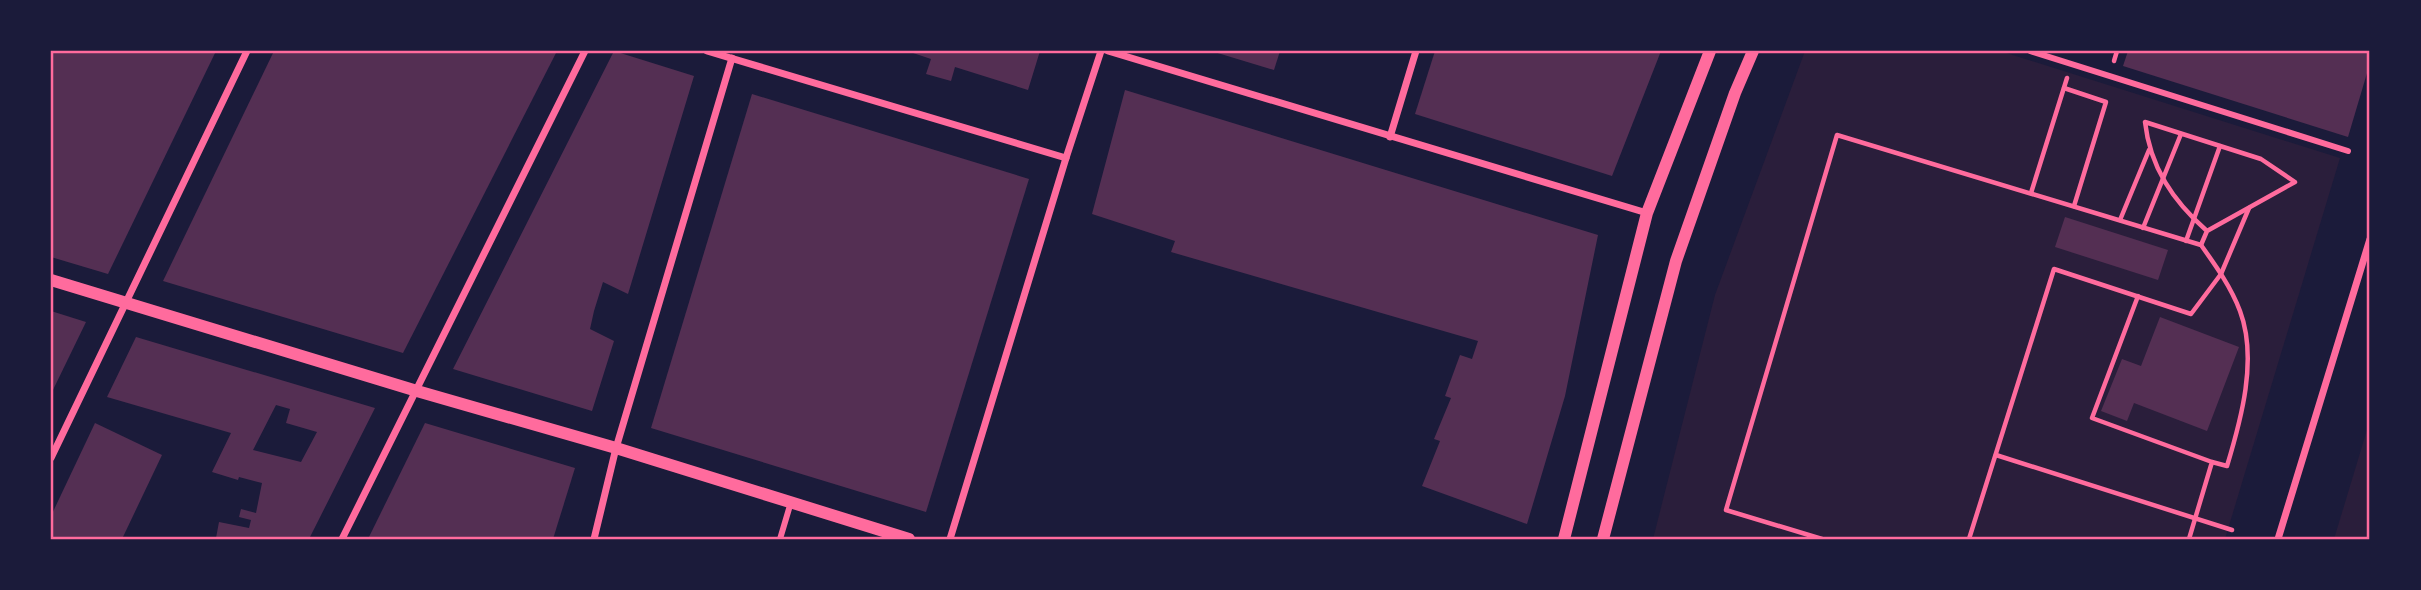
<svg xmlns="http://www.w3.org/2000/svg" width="2421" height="590" font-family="Karla,sans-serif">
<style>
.green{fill:#2a1e3b}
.building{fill:#542f53;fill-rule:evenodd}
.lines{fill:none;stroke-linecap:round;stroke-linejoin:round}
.path{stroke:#ff6b9d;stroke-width:4.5}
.pedestrian{stroke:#ff6b9d;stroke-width:6}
.minor{stroke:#ff6b9d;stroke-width:7}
.tertiary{stroke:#ff6b9d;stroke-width:12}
.neatline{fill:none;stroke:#ff6b9d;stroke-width:2.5}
</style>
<rect width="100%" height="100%" fill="#1b1b3a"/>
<g class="green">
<polygon points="1805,51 2000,51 2340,158 2225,539 1653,539 1715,295"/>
<polygon points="2370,420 2370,539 2334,539"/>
</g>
<g class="building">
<polygon points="51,51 216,51 108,274 51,257"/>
<polygon points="274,51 557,51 403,353 163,281"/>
<polygon points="614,51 694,76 628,294 603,282 594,311 590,329 614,341 592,411 453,369"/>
<polygon points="907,51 1040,51 1028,90 955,67 951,81 926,74 931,59"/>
<polygon points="1211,51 1280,51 1274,70"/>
<polygon points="1435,51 1661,51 1612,176 1415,114"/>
<polygon points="2128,51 2370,51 2370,63 2348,137 2123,66"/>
<polygon points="1125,90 1598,235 1565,396 1527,524 1422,486 1440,441 1434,439 1451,398 1445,396 1460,355 1472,359 1478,341 1171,252 1175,241 1092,214"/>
<polygon points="752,94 1029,179 926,512 651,428"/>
<polygon points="2065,217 2168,250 2158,280 2055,247"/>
<polygon points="51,311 86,322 51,394"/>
<polygon points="2160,317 2239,347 2207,431 2134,403 2127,421 2101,411 2122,359 2141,366"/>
<path d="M136 337 375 408 309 539 216 538 219 522 249 528 251 520 239 517 241 509 256 513 262 483 239 477 238 480 212 472 231 433 107 397ZM276 405 290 409 286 423 317 432 301 462 253 450Z"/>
<polygon points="95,423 162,455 122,539 51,539 51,516"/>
<polygon points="425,423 575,468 553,539 368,539"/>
</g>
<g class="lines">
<g class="path">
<polyline points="2114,61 2117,51"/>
<polyline points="2064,88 2106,102 2074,206"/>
<polyline points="2031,193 2067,78"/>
<polyline points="2120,220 2149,150"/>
<polyline points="2143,228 2181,134"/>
<polyline points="2186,241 2220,146"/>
<path d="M2201 245 2207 231 2295 182 2261 159 2145 122C2150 167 2173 201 2207 231"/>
<polyline points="2138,296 2092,418 2212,462 2189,539"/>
<polyline points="1996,455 2232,530"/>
<path d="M1822 539 1726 510 1837 135 2201 245C2216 266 2231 287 2240 311 2258 359 2241 420 2227 466L2212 462"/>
<polyline points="1969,539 2054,269 2191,314 2221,274 2249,208"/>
</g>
<g class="pedestrian">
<polyline points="2030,51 2348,151"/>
<polyline points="780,539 791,502"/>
</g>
<g class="minor">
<polyline points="707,51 1066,158"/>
<polyline points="1108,51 1647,213"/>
<polyline points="1390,137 1416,51"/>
<polyline points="51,458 247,51"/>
<polyline points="342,539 585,51"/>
<polyline points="594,539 616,448 732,58"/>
<polyline points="950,539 1066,158 1101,51"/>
<polyline points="2278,539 2370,239"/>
</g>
<g class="tertiary">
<polyline points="51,280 417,391 616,448 909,539"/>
<polyline points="1564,539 1647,213 1710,51"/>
<polyline points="1603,539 1676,261 1735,93 1753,51"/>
</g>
</g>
<rect width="2421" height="590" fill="none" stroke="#1b1b3a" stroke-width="105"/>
<rect x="52" y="52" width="2316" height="486" class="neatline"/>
</svg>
